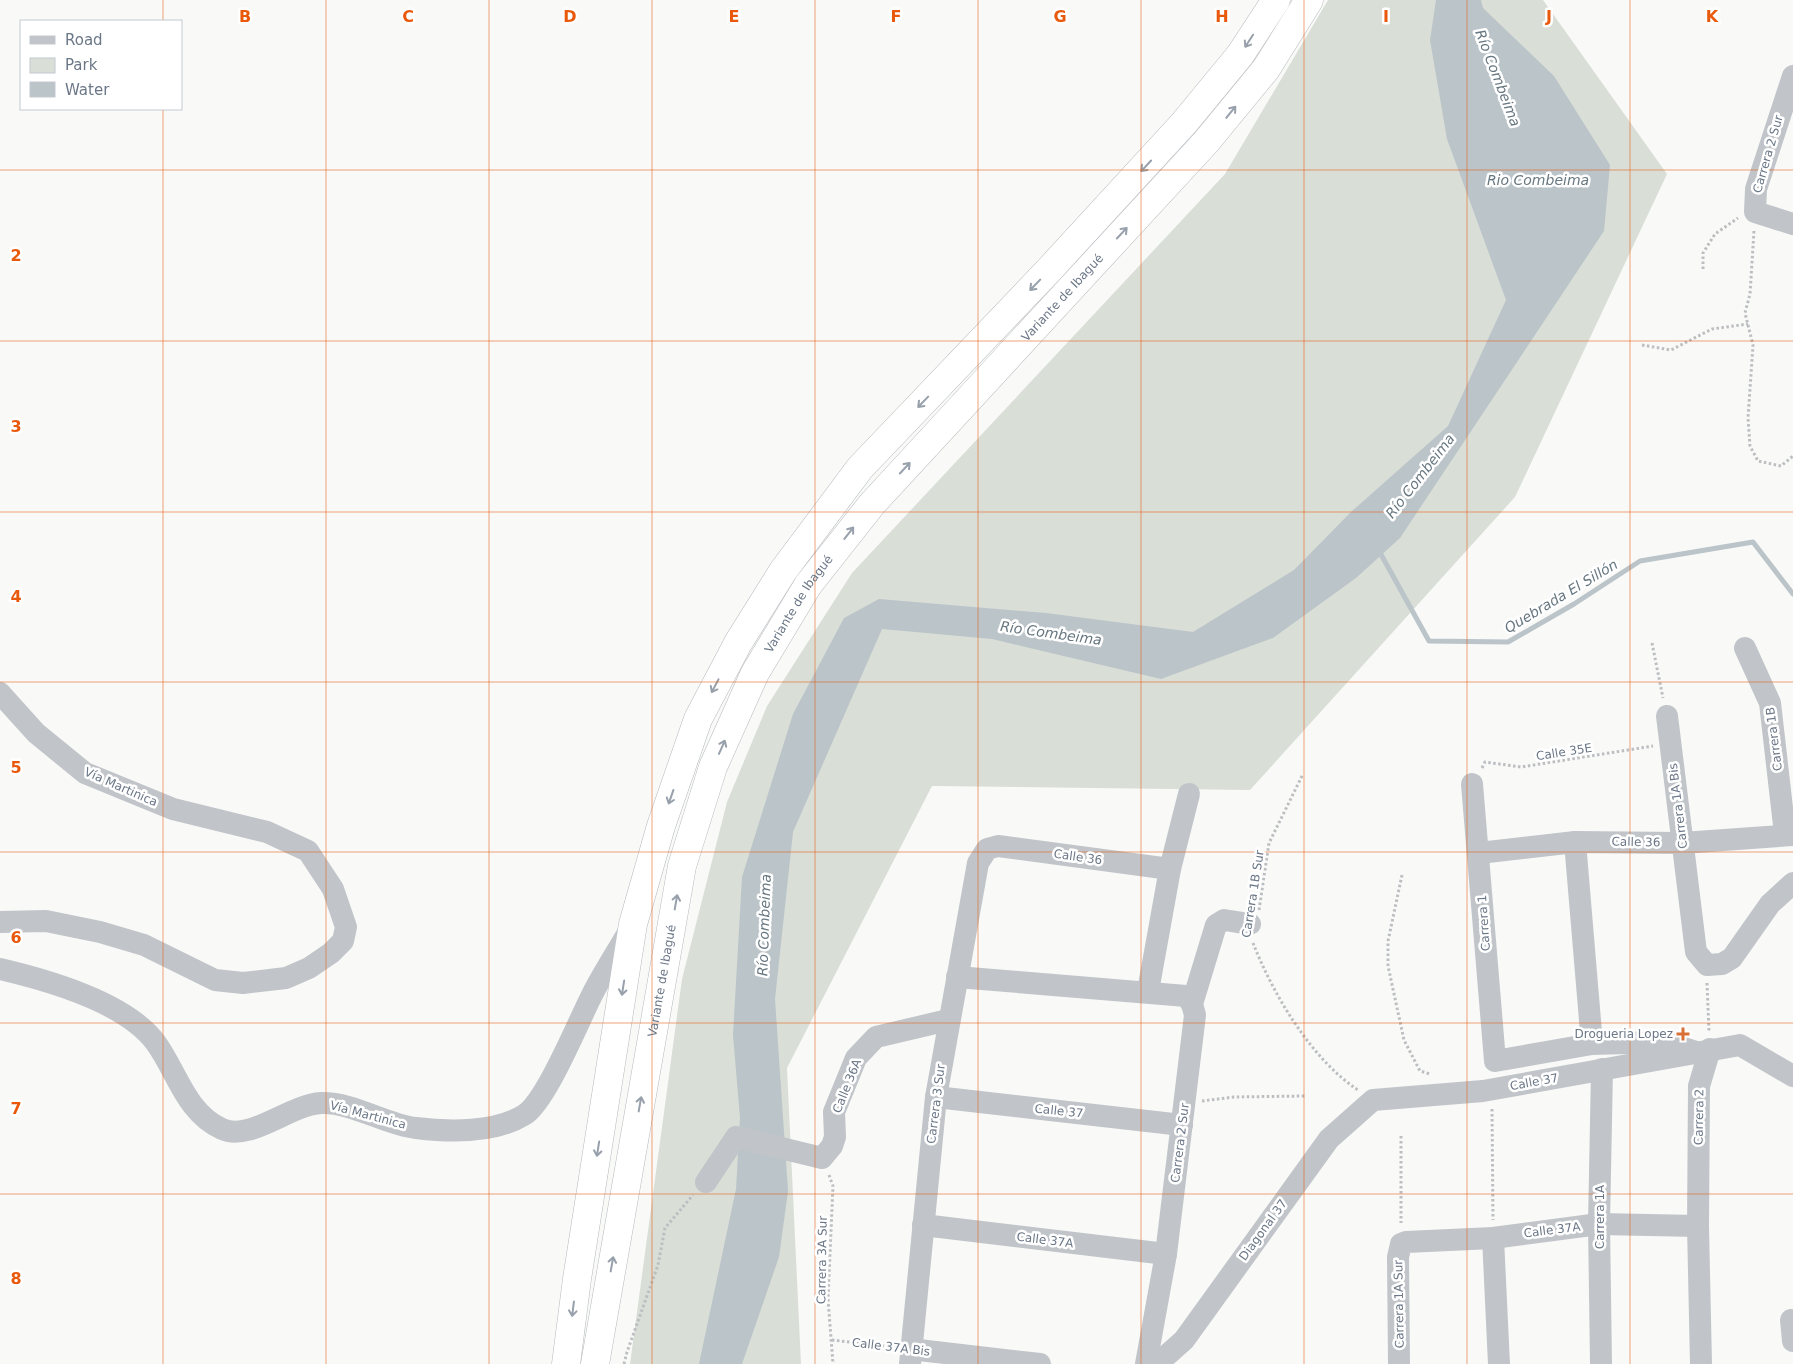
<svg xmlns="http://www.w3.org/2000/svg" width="1793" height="1364" font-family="'DejaVu Sans',sans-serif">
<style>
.green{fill:#d9ded7}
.water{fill:#bbc4c9}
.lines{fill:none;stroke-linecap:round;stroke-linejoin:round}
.stream{stroke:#bbc4c9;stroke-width:5}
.highway-casing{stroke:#b5b8bc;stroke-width:29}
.path{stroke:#bcbec1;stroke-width:3;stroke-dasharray:2.5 2.5;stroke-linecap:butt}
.minor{stroke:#c1c5c9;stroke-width:22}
.highway{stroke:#fff;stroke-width:28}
.oneway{stroke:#97a0ab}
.grid{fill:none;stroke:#e8590c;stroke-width:1;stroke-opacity:0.55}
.poi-dot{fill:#d97038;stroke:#fff;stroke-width:2}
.labels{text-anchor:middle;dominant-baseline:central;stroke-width:5;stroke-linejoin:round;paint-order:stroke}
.street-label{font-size:12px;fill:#6b7787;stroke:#fff}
.poi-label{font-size:12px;fill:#6b7787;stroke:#fff;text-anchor:end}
.water-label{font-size:14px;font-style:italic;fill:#677781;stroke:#fff}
.grid-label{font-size:16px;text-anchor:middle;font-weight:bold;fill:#e8590c;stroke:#fff;stroke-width:5;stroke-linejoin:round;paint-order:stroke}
</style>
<rect width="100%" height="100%" fill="#f9faf8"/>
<polygon class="green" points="1328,0 1543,0 1667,174 1515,497 1250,790 932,786 787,1068 801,1364 630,1364 682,979 727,802 767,706 852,573 1225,174"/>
<polygon class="water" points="1436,0 1481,0 1483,8 1554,76 1610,165 1604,231 1400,538 1356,578 1273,638 1161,679 992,639 882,629 793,832 775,999 788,1191 779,1257 742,1364 699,1364 736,1189 740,1118 733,1035 742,877 793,714 844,618 879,599 1046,613 1193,632 1294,570 1351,512 1448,426 1506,300 1447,139 1430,40"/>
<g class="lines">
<polyline class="stream" points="1378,549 1429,641 1508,642 1574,604 1640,561 1753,542 1793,594"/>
<g class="highway-casing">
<g id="highway">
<polyline points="566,1364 577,1279 633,924 661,826 698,719 738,643 783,571 860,468 1048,271 1184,123 1240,55 1276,0"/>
<path id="s1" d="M595 1364 682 866 713 767 755 673 808 585 872 504 1206 142 1266 69 1309 0"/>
</g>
</g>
<g class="path">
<polyline points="1754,231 1750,294 1745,313 1753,345 1748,418 1750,446 1758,461 1781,466 1793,456"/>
<polyline points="1703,269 1703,253 1715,234 1738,218"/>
<polyline points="1642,345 1671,350 1712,329 1748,324"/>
<polyline points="1652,643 1663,698"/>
<polyline points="1482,768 1485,762 1521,767 1653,746"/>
<polyline points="1402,875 1388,941 1388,966 1404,1040 1420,1071 1430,1074"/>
<polyline points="1259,910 1269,843 1303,774"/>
<path d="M1253 943C1273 994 1311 1059 1358 1090"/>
<polyline points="1707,983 1709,1032"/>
<polyline points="1202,1101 1234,1097 1305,1096"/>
<polyline points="1492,1109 1493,1220"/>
<polyline points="1401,1136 1401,1223"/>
<polyline points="829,1175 833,1186 828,1299 833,1364"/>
<polyline points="832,1340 892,1347"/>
<polyline points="624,1364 627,1352 658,1265 665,1228 693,1195"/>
</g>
<g class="minor">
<polyline points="1793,76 1756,189 1755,212 1793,224"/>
<polyline points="1745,648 1770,703 1785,834"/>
<polyline points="0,693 36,733 85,773 173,809 267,832 308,851 333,889 346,927 343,941 331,953 309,968 286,978 243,983 215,980 144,945 100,932 46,921 0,922"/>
<polyline points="1667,716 1696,952 1707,965 1722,964 1732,958 1770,904 1793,883"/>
<polyline points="1472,784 1495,1061 1592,1044 1665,1042 1693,1051"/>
<polyline points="1575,842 1592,1044"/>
<polyline points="1479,853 1575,842 1682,843 1793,835"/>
<path d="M0 969C47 980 126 1002 156 1043 177 1072 186 1113 222 1129 250 1142 289 1105 321 1103 353 1102 386 1125 416 1128 449 1132 495 1133 524 1115 546 1102 579 1020 592 995 603 973 617 952 629 931"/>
<polyline points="957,977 1186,996 1192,1004"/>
<polyline points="1148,991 1170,869 1189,794"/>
<polyline points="936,1097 1182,1125"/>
<polyline points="706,1182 736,1137 822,1158 832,1146 835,1137 834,1112 856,1058 876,1037 948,1020"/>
<polyline points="923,1225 1166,1254"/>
<polyline points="1493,1238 1499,1364"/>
<polyline points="1791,1320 1793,1341"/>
<polyline points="910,1349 1040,1364"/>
<polyline points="910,1364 936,1097 978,863 987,849 998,846 1170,869"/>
<polyline points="1146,1364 1166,1254 1195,1015 1192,1004 1216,925 1224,920 1250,924"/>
<polyline points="1157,1364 1184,1340 1329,1139 1373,1100 1483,1091 1740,1045 1793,1076"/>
<polyline points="1399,1364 1398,1257 1401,1244 1406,1242 1493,1238 1599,1224 1698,1226"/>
<polyline points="1601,1364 1599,1224 1602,1069"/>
<polyline points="1701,1364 1698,1226 1699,1086 1710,1049"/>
</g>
<use href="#highway" class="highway"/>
</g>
<defs><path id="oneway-shaft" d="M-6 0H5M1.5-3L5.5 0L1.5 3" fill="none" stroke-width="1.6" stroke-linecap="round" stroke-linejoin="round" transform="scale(1.25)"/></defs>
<g class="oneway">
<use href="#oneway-shaft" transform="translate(1249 41) rotate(123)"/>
<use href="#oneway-shaft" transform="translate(1231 112) rotate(-51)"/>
<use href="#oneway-shaft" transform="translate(1146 166) rotate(133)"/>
<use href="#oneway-shaft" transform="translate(1122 233) rotate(-47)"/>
<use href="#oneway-shaft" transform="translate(1035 285) rotate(134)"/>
<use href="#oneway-shaft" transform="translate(923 402) rotate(134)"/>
<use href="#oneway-shaft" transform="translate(905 468) rotate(-47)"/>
<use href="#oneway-shaft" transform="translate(849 533) rotate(-52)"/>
<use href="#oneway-shaft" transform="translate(715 686) rotate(118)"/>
<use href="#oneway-shaft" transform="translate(722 747) rotate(-66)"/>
<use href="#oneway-shaft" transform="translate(671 797) rotate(109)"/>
<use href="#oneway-shaft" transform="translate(676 902) rotate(-80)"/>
<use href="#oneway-shaft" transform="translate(623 988) rotate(99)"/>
<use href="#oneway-shaft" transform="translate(640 1104) rotate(-80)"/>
<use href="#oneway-shaft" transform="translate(598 1149) rotate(99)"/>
<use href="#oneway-shaft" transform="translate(612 1264) rotate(-80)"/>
<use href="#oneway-shaft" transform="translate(573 1309) rotate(97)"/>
</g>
<path class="grid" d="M163 0V21M326 0V1364M489 0V1364M652 0V1364M815 0V1364M978 0V1364M1141 0V1364M1304 0V1364M1467 0V1364M1630 0V1364M163 109V1364M0 170H1793M0 341H1793M0 512H1793M0 682H1793M0 852H1793M0 1023H1793M0 1194H1793"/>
<path class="poi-dot" d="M1680.5 1026.5h5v5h5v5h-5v5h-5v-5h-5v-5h5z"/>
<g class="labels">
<g class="street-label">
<text transform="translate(1768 154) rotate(-74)">Carrera 2 Sur</text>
<text stroke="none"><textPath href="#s1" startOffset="1199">Variante de Ibagué</textPath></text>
<text stroke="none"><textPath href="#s1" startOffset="794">Variante de Ibagué</textPath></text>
<text transform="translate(1774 739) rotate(-97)">Carrera 1B</text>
<text transform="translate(1564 752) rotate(-9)">Calle 35E</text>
<text transform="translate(121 787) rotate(24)">Vía Martinica</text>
<text transform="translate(1678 806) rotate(-97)">Carrera 1A Bis</text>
<text transform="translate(1636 842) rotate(1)">Calle 36</text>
<text transform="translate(1078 857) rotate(8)">Calle 36</text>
<text transform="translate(1253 894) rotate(-81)">Carrera 1B Sur</text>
<text transform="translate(1484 923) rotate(-94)">Carrera 1</text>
<text stroke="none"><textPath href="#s1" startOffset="389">Variante de Ibagué</textPath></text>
<text transform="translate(1534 1082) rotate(-10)">Calle 37</text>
<text transform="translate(847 1086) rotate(-68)">Calle 36A</text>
<text transform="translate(936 1104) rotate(-83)">Carrera 3 Sur</text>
<text transform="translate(1059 1111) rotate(6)">Calle 37</text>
<text transform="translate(368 1115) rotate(15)">Vía Martinica</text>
<text transform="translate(1699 1117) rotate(-89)">Carrera 2</text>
<text transform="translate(1180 1143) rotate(-83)">Carrera 2 Sur</text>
<text transform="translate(1600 1217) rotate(-90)">Carrera 1A</text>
<text transform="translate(1263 1230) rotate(-54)">Diagonal 37</text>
<text transform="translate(1552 1230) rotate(-7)">Calle 37A</text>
<text transform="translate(1045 1240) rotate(7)">Calle 37A</text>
<text transform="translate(822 1260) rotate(-89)">Carrera 3A Sur</text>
<text transform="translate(1399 1304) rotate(-91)">Carrera 1A Sur</text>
<text transform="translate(891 1347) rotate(7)">Calle 37A Bis</text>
</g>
<g class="poi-label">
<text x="1673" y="1034">Drogueria Lopez</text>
</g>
<g class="water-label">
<text transform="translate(1498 78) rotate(69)">Río Combeima</text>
<text x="1538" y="180">Rio Combeima</text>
<text transform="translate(1420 476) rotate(-52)">Río Combeima</text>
<text transform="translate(1561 596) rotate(-31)">Quebrada El Sillón</text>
<text transform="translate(1051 633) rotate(8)">Río Combeima</text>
<text transform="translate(764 925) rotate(-88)">Río Combeima</text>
</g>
</g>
<g class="grid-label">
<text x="245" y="22">B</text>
<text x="408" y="22">C</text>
<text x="570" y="22">D</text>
<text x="734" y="22">E</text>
<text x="896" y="22">F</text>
<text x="1060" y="22">G</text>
<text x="1222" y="22">H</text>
<text x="1386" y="22">I</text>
<text x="1549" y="22">J</text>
<text x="1712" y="22">K</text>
<text x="16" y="261">2</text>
<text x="16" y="432">3</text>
<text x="16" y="602">4</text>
<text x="16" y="773">5</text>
<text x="16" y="943">6</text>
<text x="16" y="1114">7</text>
<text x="16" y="1284">8</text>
</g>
<rect x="20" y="20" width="162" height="90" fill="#ffffff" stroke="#c4c9cf"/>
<rect x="30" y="36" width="25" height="8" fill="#c1c5c9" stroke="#c4c9cf"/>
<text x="65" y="45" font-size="15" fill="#6b7787">Road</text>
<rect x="30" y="58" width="25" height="15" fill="#d9ded7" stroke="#c4c9cf"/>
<text x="65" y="70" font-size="15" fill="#6b7787">Park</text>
<rect x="30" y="82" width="25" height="15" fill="#bbc4c9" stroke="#c4c9cf"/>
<text x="65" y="95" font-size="15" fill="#6b7787">Water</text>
</svg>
